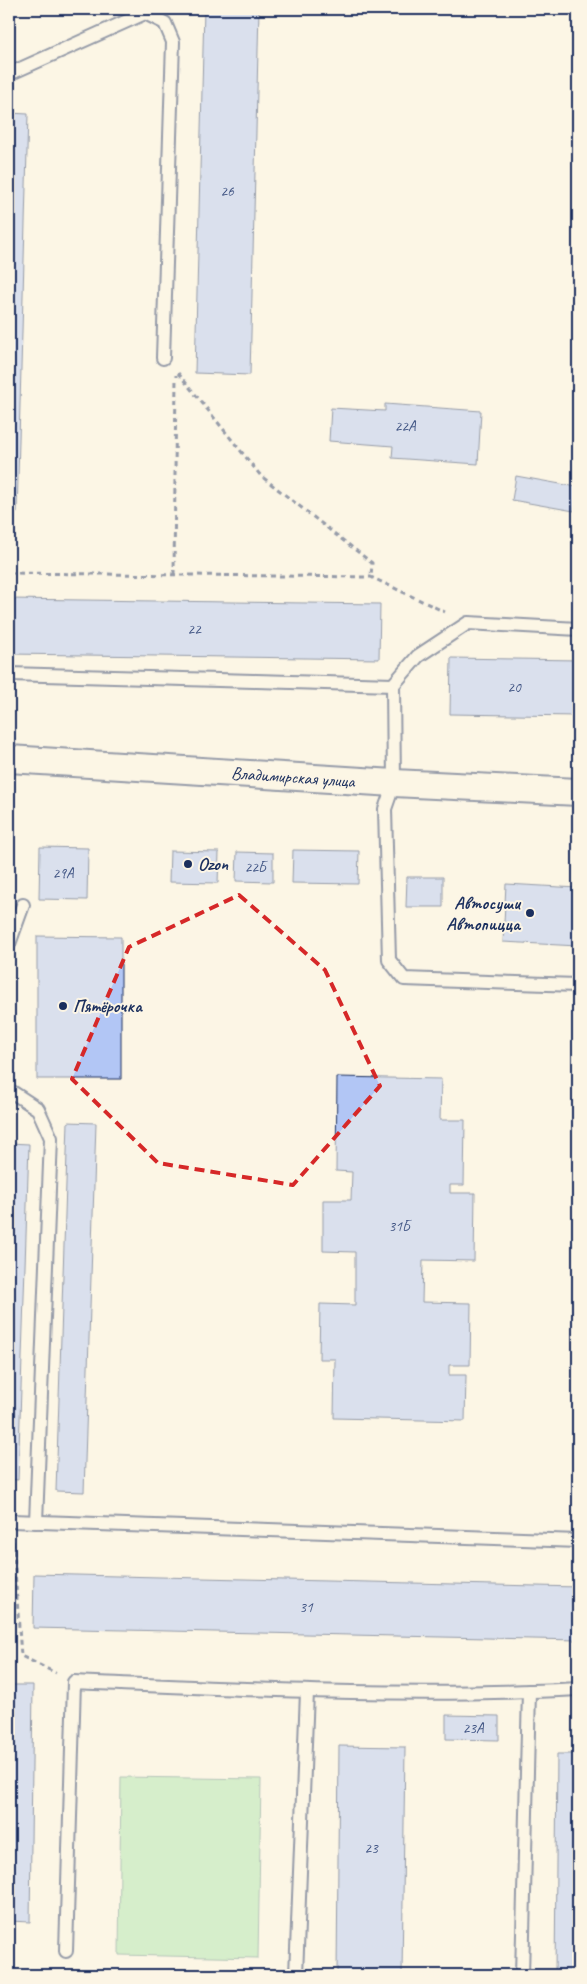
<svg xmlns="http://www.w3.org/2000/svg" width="587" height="1984" font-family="Caveat,sans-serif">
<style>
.green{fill:#a9e4aa;stroke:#628a84}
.building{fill:#b2c6f5;stroke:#1b2f5e}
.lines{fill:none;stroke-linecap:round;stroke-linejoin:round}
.lane-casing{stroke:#1b2f5e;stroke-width:16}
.street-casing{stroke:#1b2f5e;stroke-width:30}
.path{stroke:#1b2f5e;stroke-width:3;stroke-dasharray:5 4;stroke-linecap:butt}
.lane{stroke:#fcf5e5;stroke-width:12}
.street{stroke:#fcf5e5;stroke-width:26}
.marked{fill:none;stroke:#d62828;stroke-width:4;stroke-dasharray:10 6;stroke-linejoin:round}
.poi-dot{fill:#1b2f5e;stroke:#fcf5e5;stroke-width:2}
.labels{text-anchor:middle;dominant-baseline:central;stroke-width:4;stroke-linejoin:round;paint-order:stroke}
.number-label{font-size:15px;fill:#415584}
.street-label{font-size:18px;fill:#1b2f5e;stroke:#fcf5e5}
.poi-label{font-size:18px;font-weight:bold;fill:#1b2f5e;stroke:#fcf5e5;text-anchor:start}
</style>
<rect width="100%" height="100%" fill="#fcf5e5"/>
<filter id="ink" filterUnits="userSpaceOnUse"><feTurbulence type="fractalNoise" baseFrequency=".02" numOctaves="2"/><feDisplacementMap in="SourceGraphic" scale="10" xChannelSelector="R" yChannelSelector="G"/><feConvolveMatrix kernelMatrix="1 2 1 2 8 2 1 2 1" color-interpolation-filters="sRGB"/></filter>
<g filter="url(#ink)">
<polygon class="green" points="121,1777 261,1779 258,1958 119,1955"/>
<g class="building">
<polygon points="204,9 259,9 250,375 195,373"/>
<polygon points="9,113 28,114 17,513 9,513"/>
<polygon points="385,404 481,411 478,464 392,458 393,446 329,441 331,408 385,411"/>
<polygon points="516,476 577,487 574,511 512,500"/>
<polygon points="9,599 380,604 379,659 9,654"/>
<polygon points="451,658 578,660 578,716 450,714"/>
<polygon points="40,847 88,848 87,900 39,899"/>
<polygon points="293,850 359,851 358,884 292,883"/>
<polygon points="170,851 219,852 218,883 169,882"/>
<polygon points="237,852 273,853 273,882 236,881"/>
<polygon points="407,877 443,877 443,907 406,907"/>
<polygon points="506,884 578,888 578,946 503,942"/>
<polygon points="37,936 121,937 121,1079 37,1079"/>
<polygon points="337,1077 441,1079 440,1120 465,1120 464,1185 450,1185 450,1193 475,1193 474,1261 423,1260 422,1302 471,1303 470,1365 449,1365 449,1375 466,1375 465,1421 334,1418 335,1359 319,1359 320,1304 355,1305 355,1252 323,1251 323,1200 351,1200 352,1172 336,1171"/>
<polygon points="68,1122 96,1123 84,1492 56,1491"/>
<polygon points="9,1143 29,1144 18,1480 9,1479"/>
<polygon points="34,1574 578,1587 578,1640 33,1628"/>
<polygon points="9,1685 33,1685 30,1922 9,1921"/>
<polygon points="446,1715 499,1716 499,1740 446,1739"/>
<polygon points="339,1746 405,1747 402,1975 337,1975"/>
<polygon points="557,1754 578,1754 578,1975 555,1975"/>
</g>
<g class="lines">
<g class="lane-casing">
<g id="lane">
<polyline points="9,74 145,13 165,23 173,42 163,358"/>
<polyline points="9,674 393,685 418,656 468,623 578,629"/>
<polyline points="393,685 394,783 385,809 389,960 404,979 577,985"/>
<polyline points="9,944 23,905"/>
<polyline points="9,1090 38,1109 51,1138 36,1522"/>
<polyline points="12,1521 578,1541"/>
<path d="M66 1951 74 1682C242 1689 410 1698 578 1689"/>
<polyline points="296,1975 307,1692"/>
<polyline points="522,1975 529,1691"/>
</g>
</g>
<g class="street-casing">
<polyline id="street" points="9,759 394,783 578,792"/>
</g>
<g class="path">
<polyline points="178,373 261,476 372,563 371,577"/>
<polyline points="9,573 371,577 445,612"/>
<polyline points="174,575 176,375"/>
<polyline points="13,1541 21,1656 56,1673"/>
</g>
<use href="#lane" class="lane"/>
<use href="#street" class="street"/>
</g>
</g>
<path d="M0 0H587V1984H0ZM239 895 325 970 380 1086 293 1185 158 1163 72 1079 129 947Z" fill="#fcf5e5" fill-opacity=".55" fill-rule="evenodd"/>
<path class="marked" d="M239 895 325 970 380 1086 293 1185 158 1163 72 1079 129 947Z"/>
<g class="poi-dot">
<circle cx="188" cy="864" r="5"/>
<circle cx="530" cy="913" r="5"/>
<circle cx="63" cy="1006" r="5"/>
</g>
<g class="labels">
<g class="number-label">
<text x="227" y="191">26</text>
<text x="405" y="426">22А</text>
<text x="194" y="629">22</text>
<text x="514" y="687">20</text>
<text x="255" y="867">22Б</text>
<text x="63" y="873">29А</text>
<text x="399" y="1226">31Б</text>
<text x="306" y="1607">31</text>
<text x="473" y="1728">23А</text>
<text x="371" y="1848">23</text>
</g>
<g class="street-label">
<text transform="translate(293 777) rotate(4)">Владимирская улица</text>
</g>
<g class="poi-label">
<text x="198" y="864">Ozon</text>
<text x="520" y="903" text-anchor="end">Автосуши<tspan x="520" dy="21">Автопицца</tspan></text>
<text x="73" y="1006">Пятёрочка</text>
</g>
</g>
<rect width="587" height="1984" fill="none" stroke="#fcf5e5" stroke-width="30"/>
<rect x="15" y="15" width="557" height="1954" fill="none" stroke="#1b2f5e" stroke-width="2" filter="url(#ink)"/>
</svg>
